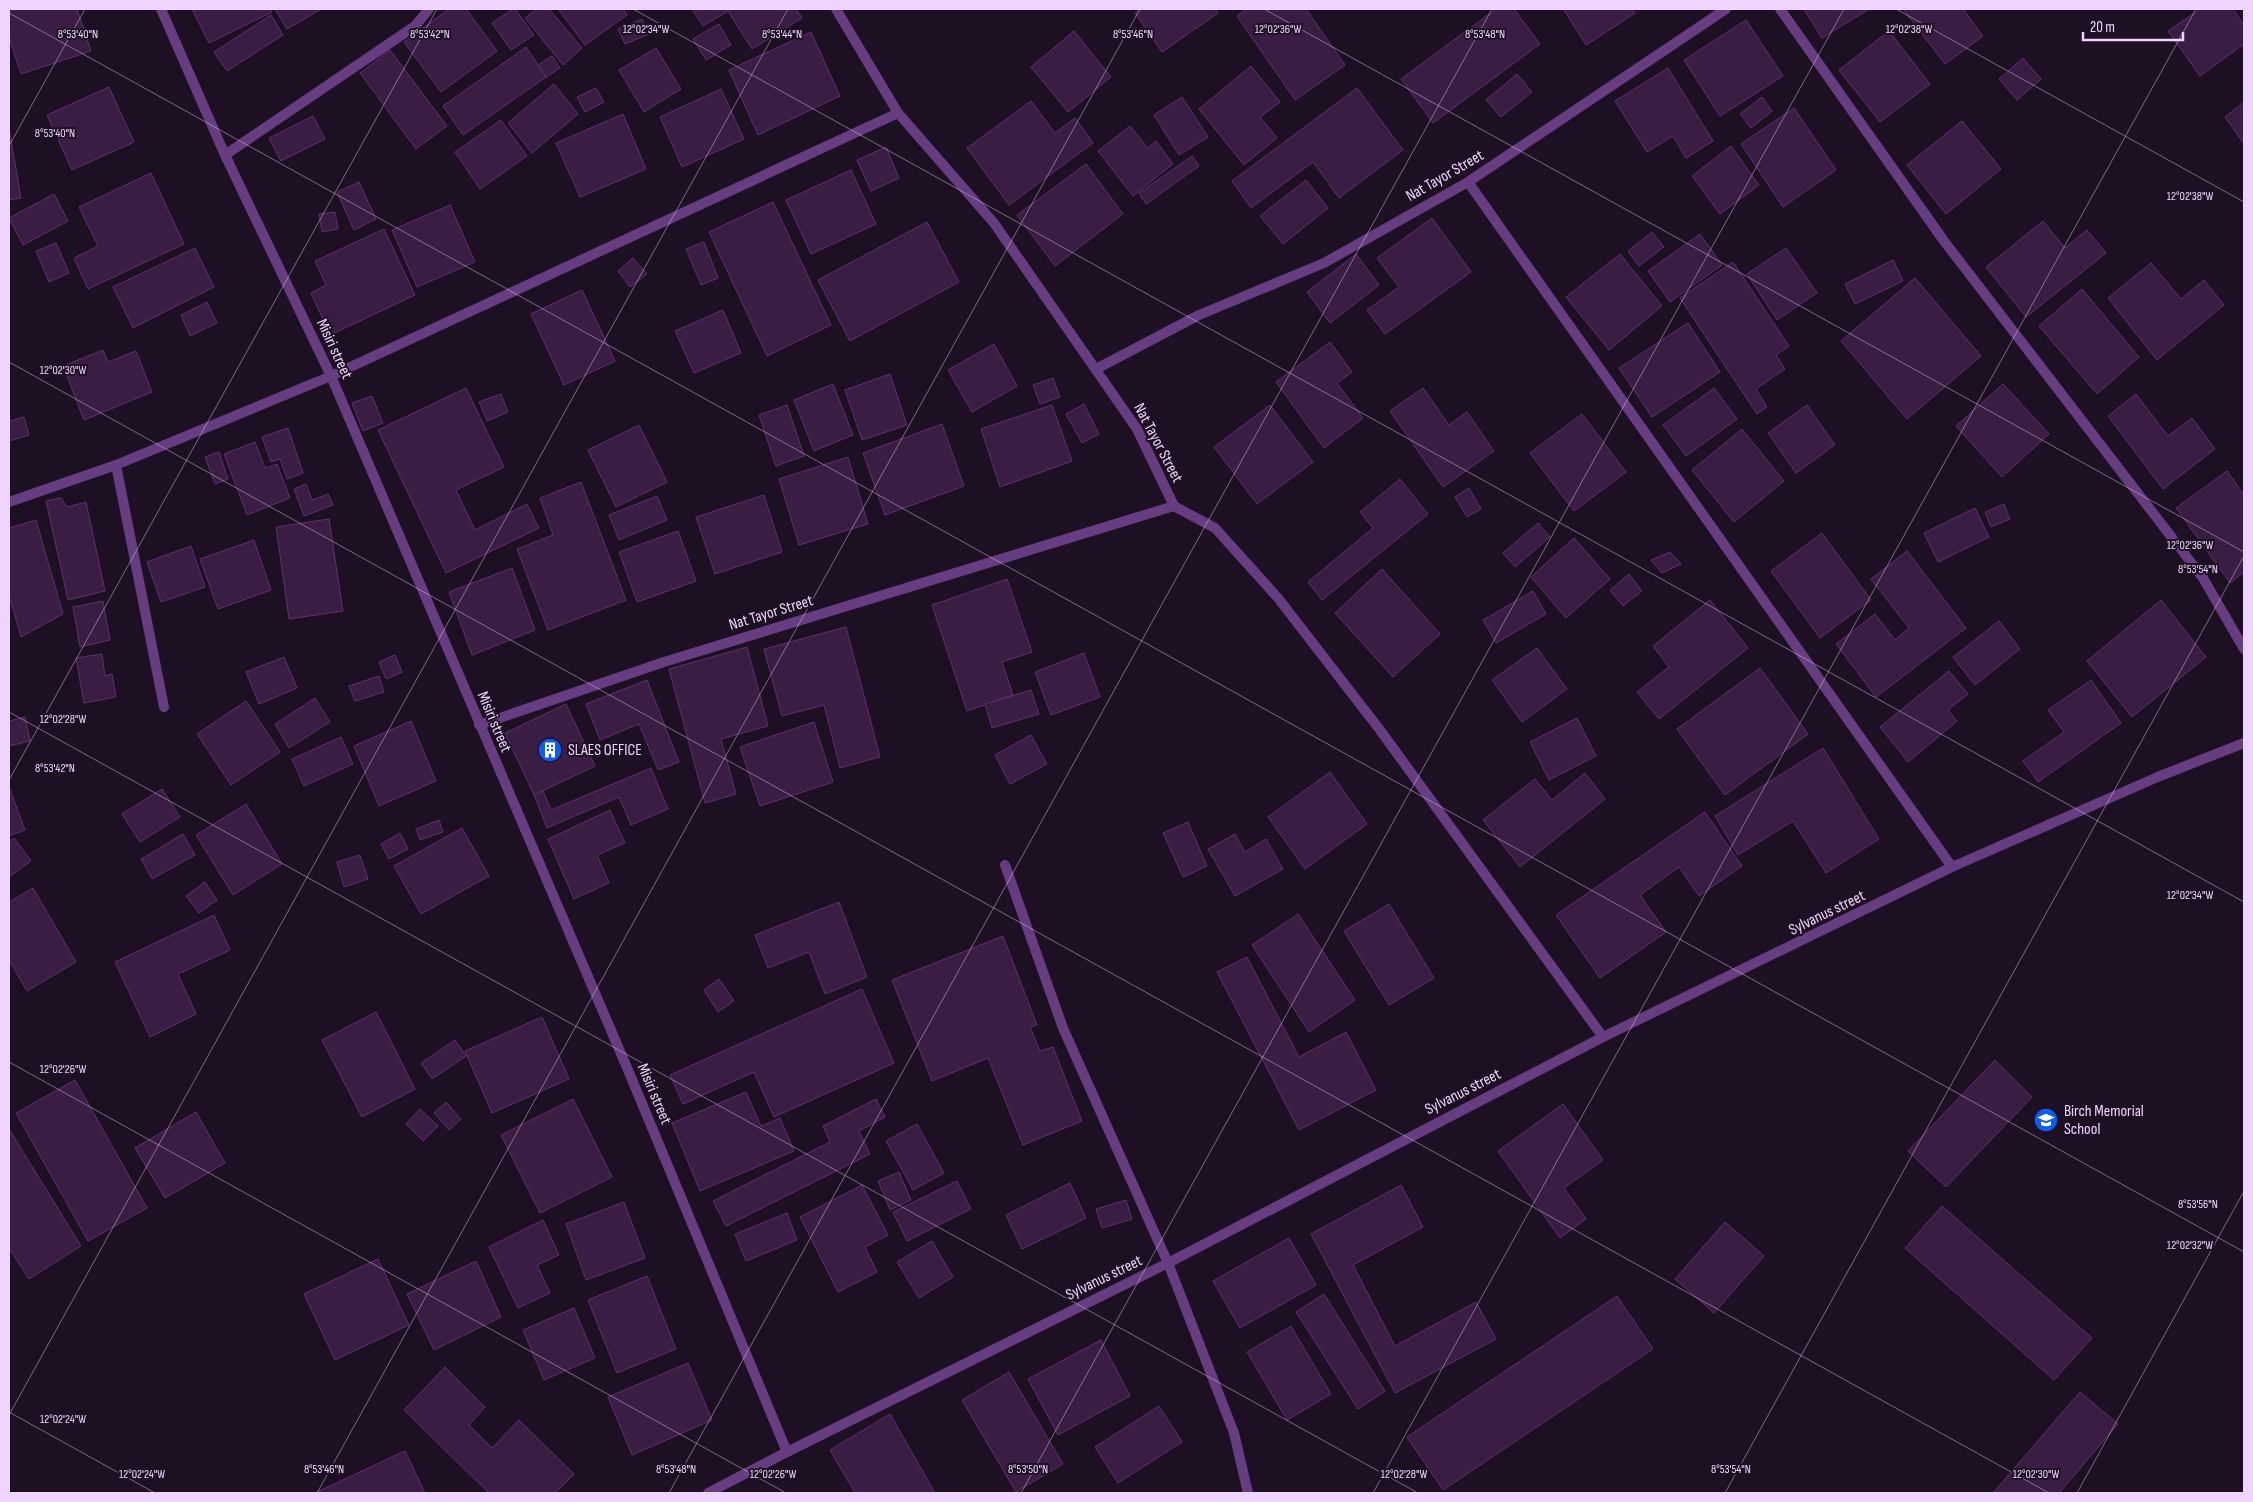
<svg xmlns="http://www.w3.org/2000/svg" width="2253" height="1502" font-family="'Sofia Sans Condensed',sans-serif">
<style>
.building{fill:#3a1d43;stroke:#5f306e}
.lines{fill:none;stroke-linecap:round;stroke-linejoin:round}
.minor{stroke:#653d80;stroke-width:10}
.ticks{fill:none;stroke:#efd4fd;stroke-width:1;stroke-opacity:0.45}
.labels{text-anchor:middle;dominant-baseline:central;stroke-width:4;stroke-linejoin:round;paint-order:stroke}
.street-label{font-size:16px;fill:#efd4fd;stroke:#1e1023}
.poi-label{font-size:16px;fill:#efd4fd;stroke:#1e1023;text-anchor:start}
.ticks-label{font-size:12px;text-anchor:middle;fill:#efd4fd;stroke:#1e1023;stroke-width:4;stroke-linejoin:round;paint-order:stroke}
</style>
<rect width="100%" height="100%" fill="#1e1023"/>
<g class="building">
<polygon points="12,9 77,9 91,51 21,74 9,37 9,10"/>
<polygon points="192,9 270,9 272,12 209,43"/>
<polygon points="275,9 321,9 287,29"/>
<polygon points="449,9 466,9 497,51 441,92 404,42"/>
<polygon points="513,9 515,9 534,35 511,50 492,23"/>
<polygon points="537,9 549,9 582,48 563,65 525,18"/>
<polygon points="561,9 623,9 627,15 585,45 559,10"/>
<polygon points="692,9 796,9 802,18 752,49 728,11 703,26"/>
<polygon points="1142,9 1215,9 1218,13 1162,52 1135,13"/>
<polygon points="1247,9 1306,9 1345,65 1295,100 1237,16"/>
<polygon points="1496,9 1514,9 1540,44 1433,123 1401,79"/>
<polygon points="1566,9 1632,9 1635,13 1586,45 1564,10"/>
<polygon points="1804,9 1869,9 1822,38"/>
<polygon points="1903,9 1963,9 1983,36 1945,64"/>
<polygon points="2200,9 2233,9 2244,25 2244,44 2200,76 2168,31"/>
<polygon points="271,15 283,35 227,71 214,52"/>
<polygon points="642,19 649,34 625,44 618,29"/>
<polygon points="1746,20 1783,76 1720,116 1684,60"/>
<polygon points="719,24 731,45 706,60 693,39"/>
<polygon points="1074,31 1111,77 1068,112 1031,67"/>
<polygon points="1889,31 1930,84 1880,122 1839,70"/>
<polygon points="811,32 840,96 758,135 729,70"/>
<polygon points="526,47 546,77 463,135 443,106"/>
<polygon points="656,48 681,89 644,112 619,70"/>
<polygon points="390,50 447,126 416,149 360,73"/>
<polygon points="552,56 560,68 546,77 538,65"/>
<polygon points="2023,58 2041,79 2017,100 1999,79"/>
<polygon points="1251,66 1280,102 1260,117 1277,138 1244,165 1199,109"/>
<polygon points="1668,68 1713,141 1686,158 1673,136 1647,152 1615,101"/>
<polygon points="1517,74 1532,92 1501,117 1486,100"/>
<polygon points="554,84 578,114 532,153 508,123"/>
<polygon points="109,87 134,142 72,170 47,115"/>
<polygon points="596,88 604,102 585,112 577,97"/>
<polygon points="1357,88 1403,150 1339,198 1313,162 1251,208 1232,181"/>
<polygon points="721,89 744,139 682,167 660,117"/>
<polygon points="1182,97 1208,137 1179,155 1154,115"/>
<polygon points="1762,97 1772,111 1751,128 1740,114"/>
<polygon points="1031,101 1055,133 1075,118 1093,143 1009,205 967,148"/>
<polygon points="2244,102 2244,144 2225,117"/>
<polygon points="1794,108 1836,170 1783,207 1741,144"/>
<polygon points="623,114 646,169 580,197 556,143"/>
<polygon points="313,116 325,139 281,161 269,138"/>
<polygon points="501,120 527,156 480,189 455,152"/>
<polygon points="1962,121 2001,169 1946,214 1907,165"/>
<polygon points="1130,126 1148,148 1156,141 1173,164 1133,196 1098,151"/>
<polygon points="9,128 21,198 9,200"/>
<polygon points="1731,146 1759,185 1720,214 1692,176"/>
<polygon points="886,147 899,178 871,191 857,160"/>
<polygon points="1192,156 1199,166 1146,204 1139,193"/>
<polygon points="1086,164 1123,214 1055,266 1017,215"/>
<polygon points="851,170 876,224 811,254 786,200"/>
<polygon points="151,173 184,244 88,289 74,258 98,246 79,207"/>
<polygon points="1306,180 1328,208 1283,244 1260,216"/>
<polygon points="359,182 376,219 354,230 337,192"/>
<polygon points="54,194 68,221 23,245 9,218"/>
<polygon points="773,202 831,325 767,356 709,232"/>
<polygon points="450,205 475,262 417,287 392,230"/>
<polygon points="335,212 338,229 322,232 319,214"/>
<polygon points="1432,218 1471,272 1385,334 1367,310 1399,287 1377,258"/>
<polygon points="2043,221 2065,248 2087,230 2106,253 2026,317 1986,267"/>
<polygon points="927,222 959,282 850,341 818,280"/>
<polygon points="384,229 415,295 330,335 311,293 326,285 315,261"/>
<polygon points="1652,232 1664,247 1639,266 1628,251"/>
<polygon points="1700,234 1722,265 1670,302 1648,271"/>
<polygon points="704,242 718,278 701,285 686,249"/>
<polygon points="56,243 69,273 49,282 36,251"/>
<polygon points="195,248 214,287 133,328 113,287"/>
<polygon points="1786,248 1817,293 1777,320 1747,274"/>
<polygon points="1356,254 1379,285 1330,323 1307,292"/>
<polygon points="1620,254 1662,306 1609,350 1566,297"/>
<polygon points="633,258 647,274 630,287 618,271"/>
<polygon points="1893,260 1903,281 1855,304 1845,284"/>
<polygon points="1733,262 1789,346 1776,355 1785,369 1756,389 1767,407 1757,414 1680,298"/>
<polygon points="2151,263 2181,299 2204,280 2224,305 2157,360 2108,298"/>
<polygon points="1915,278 1981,356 1907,419 1841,341"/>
<polygon points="2082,289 2139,357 2097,394 2039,326"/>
<polygon points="582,290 615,361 564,385 531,314"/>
<polygon points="207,302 217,323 190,336 181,315"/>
<polygon points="723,310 741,353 694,373 675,331"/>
<polygon points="1688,323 1720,372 1652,417 1619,368"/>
<polygon points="1330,342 1352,372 1337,383 1363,418 1324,448 1276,382"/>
<polygon points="994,344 1017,386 972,412 948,370"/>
<polygon points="103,350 108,362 136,351 152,392 84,420 63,366"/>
<polygon points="890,374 907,425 862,440 845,390"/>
<polygon points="1053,378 1060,397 1040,404 1033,385"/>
<polygon points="833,384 853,435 814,451 794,400"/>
<polygon points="2003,384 2049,434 2002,477 1956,426"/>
<polygon points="466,388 504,467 456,490 475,530 527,504 539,528 446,573 378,430"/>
<polygon points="1423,388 1449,425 1467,412 1494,451 1443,487 1390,411"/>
<polygon points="1714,388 1737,419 1686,456 1663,425"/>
<polygon points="501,394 508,412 487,421 479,402"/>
<polygon points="2136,394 2168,436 2192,418 2215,449 2163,489 2108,416"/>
<polygon points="372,396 383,423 363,431 352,403"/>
<polygon points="1084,404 1099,434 1082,443 1066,414"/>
<polygon points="787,405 804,456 776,466 759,415"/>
<polygon points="1052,405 1072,461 1000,487 981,429"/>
<polygon points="1270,405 1313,462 1257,504 1214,447"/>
<polygon points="1807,405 1835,445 1796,473 1768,433"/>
<polygon points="1582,414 1626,472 1574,511 1530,453"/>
<polygon points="24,417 29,435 9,441 9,421"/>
<polygon points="942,424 964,486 885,515 863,453"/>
<polygon points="639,425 667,482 616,507 588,450"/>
<polygon points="288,428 303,473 287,479 280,459 271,462 262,437"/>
<polygon points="1742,429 1784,481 1734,522 1692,470"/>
<polygon points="255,442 265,468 277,464 290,498 247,515 224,454"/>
<polygon points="219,452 228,479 215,484 205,457"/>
<polygon points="848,457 868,524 799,545 779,479"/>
<polygon points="2227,471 2244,495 2244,572 2230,583 2176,508"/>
<polygon points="1400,479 1428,514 1322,600 1308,582 1373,528 1360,512"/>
<polygon points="581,482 626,600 548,630 517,549 553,535 540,498"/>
<polygon points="306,484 312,500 328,494 333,505 304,516 294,489"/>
<polygon points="1469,488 1481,509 1467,517 1455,497"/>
<polygon points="764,495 782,552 715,574 696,517"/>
<polygon points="657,496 667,520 619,540 609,515"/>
<polygon points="61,498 67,507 86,502 105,591 68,600 46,501"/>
<polygon points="2004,504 2010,519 1991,527 1985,512"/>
<polygon points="1975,508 1989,537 1938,562 1924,533"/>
<polygon points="329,519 343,611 289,619 276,527"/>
<polygon points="36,520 63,614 21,637 10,598 9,599 9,528"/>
<polygon points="1538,523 1550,537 1515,567 1503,553"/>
<polygon points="678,531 696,581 637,602 619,552"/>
<polygon points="1822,533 1871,600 1820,638 1771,571"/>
<polygon points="1574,538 1610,579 1566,618 1531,577"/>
<polygon points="254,540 271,590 218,609 200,559"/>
<polygon points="191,546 205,587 161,602 147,562"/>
<polygon points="1907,551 1966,628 1876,697 1836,644 1875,614 1895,640 1909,628 1871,579"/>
<polygon points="1670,552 1681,564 1662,573 1651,560"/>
<polygon points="512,568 535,630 472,655 449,592"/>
<polygon points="1382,569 1440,634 1393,677 1335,613"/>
<polygon points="1629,574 1642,591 1623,606 1610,590"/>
<polygon points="1007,579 1032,652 1002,662 1013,695 967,711 932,605"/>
<polygon points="1533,591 1546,614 1496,643 1483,620"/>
<polygon points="1710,600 1748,648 1659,719 1637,692 1669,667 1653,646"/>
<polygon points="2161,600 2206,657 2132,717 2087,661"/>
<polygon points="103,601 110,640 80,647 73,607"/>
<polygon points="1999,621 2020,649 1975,685 1953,657"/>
<polygon points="846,627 880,757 840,768 824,705 782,716 764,649"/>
<polygon points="747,647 768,726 721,739 736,794 705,803 669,669"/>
<polygon points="1537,648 1567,689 1522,722 1492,680"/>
<polygon points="1084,653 1100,697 1051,715 1035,672"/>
<polygon points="102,654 105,676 112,674 116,697 84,703 76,658"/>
<polygon points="395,655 402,672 386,679 379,662"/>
<polygon points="284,657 297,688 259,704 246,672"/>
<polygon points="1760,668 1808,734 1725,795 1677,729"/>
<polygon points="1949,671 1968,694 1948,710 1957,721 1908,762 1880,727"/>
<polygon points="379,676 384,692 355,701 349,686"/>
<polygon points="647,680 679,762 658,770 639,724 600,740 586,704"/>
<polygon points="2091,680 2121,723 2038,782 2023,761 2064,732 2048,710"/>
<polygon points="1031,690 1039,714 992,728 985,704"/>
<polygon points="315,698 330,722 289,748 275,724"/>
<polygon points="246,701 280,752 231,785 197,734"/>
<polygon points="566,704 595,766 534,795 505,733"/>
<polygon points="25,717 30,741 9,746 9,721"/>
<polygon points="1577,718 1596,756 1549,780 1530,742"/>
<polygon points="411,721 436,781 379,806 354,746"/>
<polygon points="814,722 833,782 760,806 740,747"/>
<polygon points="1031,735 1047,764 1010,784 995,755"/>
<polygon points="341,737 353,764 304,786 292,759"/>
<polygon points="1823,748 1879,839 1826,873 1793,821 1738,855 1715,816"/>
<polygon points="651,768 668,809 631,825 619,797 547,828 534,795 543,791 551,810"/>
<polygon points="1330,772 1367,824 1305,869 1268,817"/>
<polygon points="1585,773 1605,799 1520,867 1483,820 1535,779 1552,800"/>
<polygon points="9,787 25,830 9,836"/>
<polygon points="162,789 180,817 140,842 122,814"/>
<polygon points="246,804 282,864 233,895 196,835"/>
<polygon points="610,810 625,843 597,855 609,883 574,899 548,839"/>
<polygon points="1705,812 1742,866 1699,896 1679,867 1640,895 1666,932 1600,978 1556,915"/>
<polygon points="439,820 443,832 420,840 416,829"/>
<polygon points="1188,822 1207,866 1183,877 1163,833"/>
<polygon points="462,828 489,876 421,914 394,866"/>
<polygon points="400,833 408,849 389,859 381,844"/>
<polygon points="183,834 195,855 152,879 141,859"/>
<polygon points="1235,834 1245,852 1266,839 1283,869 1235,896 1208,849"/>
<polygon points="14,838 31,861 9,877 9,842"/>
<polygon points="360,855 368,879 344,887 337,862"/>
<polygon points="205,882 217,900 199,913 186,896"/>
<polygon points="33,888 76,962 27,991 9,960 9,902"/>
<polygon points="839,902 867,977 825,994 809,952 768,968 755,935"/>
<polygon points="1389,904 1434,978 1389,1005 1344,931"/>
<polygon points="1298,914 1355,1000 1309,1032 1252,945"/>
<polygon points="214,915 230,950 178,974 196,1014 150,1037 115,962"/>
<polygon points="1003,936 1037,1025 1030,1027 1040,1051 1053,1047 1082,1121 1023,1145 988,1058 932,1081 892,980"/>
<polygon points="1247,957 1299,1057 1346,1032 1376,1090 1299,1130 1217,972"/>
<polygon points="719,979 734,1001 718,1012 704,990"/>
<polygon points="862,989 894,1063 774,1117 754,1072 683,1104 670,1075"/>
<polygon points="376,1012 415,1089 362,1117 322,1040"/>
<polygon points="542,1017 569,1079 492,1113 465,1051"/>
<polygon points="455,1040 466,1056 432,1079 421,1063"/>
<polygon points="1995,1060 2032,1097 1946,1187 1908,1151"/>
<polygon points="75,1080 147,1208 88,1241 16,1113"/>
<polygon points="746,1092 761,1126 780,1118 794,1151 700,1191 672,1123"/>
<polygon points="573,1099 612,1177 540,1213 501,1135"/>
<polygon points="876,1099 885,1117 859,1131 870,1154 726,1226 713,1201 830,1142 823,1126"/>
<polygon points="446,1102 461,1119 449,1130 434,1113"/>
<polygon points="1563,1104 1603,1160 1564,1188 1586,1219 1560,1238 1498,1151"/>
<polygon points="420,1109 438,1126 423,1141 406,1124"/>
<polygon points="196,1112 225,1163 165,1198 135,1148"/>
<polygon points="917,1124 944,1173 913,1190 886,1141"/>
<polygon points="9,1129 81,1246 29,1279 9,1248"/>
<polygon points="899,1172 911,1200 890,1210 878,1181"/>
<polygon points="957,1181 971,1209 907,1241 893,1212"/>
<polygon points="1070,1183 1086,1218 1022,1249 1006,1215"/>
<polygon points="862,1185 888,1235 865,1247 877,1272 838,1292 800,1217"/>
<polygon points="1401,1185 1423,1227 1353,1265 1395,1346 1476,1302 1496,1339 1395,1393 1311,1234"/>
<polygon points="1126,1200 1132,1219 1102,1228 1096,1209"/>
<polygon points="624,1202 645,1258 586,1280 566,1224"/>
<polygon points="1942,1206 2092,1338 2054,1380 1905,1248"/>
<polygon points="787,1213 797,1240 746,1261 735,1234"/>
<polygon points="543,1220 559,1255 537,1265 550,1293 518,1308 489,1247"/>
<polygon points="1725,1222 1764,1256 1714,1313 1675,1279"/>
<polygon points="1289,1238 1316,1285 1240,1328 1213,1281"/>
<polygon points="932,1241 953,1277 919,1298 897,1262"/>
<polygon points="378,1259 409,1325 335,1360 304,1294"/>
<polygon points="476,1261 501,1317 434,1350 407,1294"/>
<polygon points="647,1276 676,1349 617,1373 588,1300"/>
<polygon points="1324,1294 1385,1391 1358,1409 1296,1312"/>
<polygon points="1617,1296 1653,1349 1443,1490 1407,1437"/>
<polygon points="574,1308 595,1358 544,1380 523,1330"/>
<polygon points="1291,1326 1331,1394 1287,1420 1247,1352"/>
<polygon points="1101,1340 1130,1396 1058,1435 1028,1379"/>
<polygon points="688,1363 712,1420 632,1455 608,1397"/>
<polygon points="445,1367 485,1407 469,1425 492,1448 519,1420 574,1474 555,1493 489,1493 404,1410"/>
<polygon points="1009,1372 1063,1464 1016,1492 962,1400"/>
<polygon points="2080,1392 2118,1424 2059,1493 1993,1493"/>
<polygon points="1159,1406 1182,1442 1118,1483 1095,1447"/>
<polygon points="890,1414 935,1493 855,1493 830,1450"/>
<polygon points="405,1451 425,1493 318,1493 317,1492"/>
</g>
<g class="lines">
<g class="minor">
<polyline points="161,9 225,155 331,376 628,1070 787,1452"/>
<polyline points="836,9 898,113 994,223 1137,429 1174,506"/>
<polyline points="1780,9 1944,241 2203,578 2244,649"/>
<polyline points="225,155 415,26 429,9"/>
<polyline points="1468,182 1952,867"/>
<polyline points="1096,369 1199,315 1324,263 1468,182 1726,9"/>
<polyline points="116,465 164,707"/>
<polyline points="9,502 116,465 331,376 898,113"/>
<polyline points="1174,506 1215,528 1278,598 1380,730 1603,1037"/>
<polyline points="479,725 664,662 1174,506"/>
<polyline points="1005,865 1063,1028 1168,1263 1234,1433 1248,1493"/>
<polyline points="708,1493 787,1452 1168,1263 1603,1037 1952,867 2160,776 2244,743"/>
</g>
</g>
<path class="ticks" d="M633 9 2244 902M1264 9 2244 552M1896 9 2244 202M9 13 2244 1252M9 146 85 9M9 362 2049 1493M9 712 1418 1493M9 780 437 9M9 1062 786 1493M9 1412 155 1493M9 1415 788 9M317 1493 1140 9M669 1493 1492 9M1021 1493 1844 9M1373 1493 2196 9M1725 1493 2244 556M2077 1493 2244 1191"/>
<defs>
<g id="building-disc" transform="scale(1.25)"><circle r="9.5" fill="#0d5cf0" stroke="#1e1023"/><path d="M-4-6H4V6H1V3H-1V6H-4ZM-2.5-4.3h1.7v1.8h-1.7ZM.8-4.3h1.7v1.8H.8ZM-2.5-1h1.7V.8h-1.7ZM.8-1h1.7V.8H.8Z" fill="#fff"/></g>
<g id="school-disc" transform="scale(1.25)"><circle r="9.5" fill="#0d5cf0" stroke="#1e1023"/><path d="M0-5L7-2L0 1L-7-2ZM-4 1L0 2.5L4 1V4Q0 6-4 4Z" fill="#fff"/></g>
</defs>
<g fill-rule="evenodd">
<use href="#building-disc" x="550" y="750"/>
<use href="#school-disc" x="2046" y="1120"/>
</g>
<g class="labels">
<g class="street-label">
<text transform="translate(1445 176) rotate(-30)">Nat Tayor Street</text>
<text transform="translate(334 349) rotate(65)">Misiri street</text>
<text transform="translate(1158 443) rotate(62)">Nat Tayor Street</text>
<text transform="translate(771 613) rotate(-17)">Nat Tayor Street</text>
<text transform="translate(494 722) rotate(67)">Misiri street</text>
<text transform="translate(1827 913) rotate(-26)">Sylvanus street</text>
<text transform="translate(1463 1092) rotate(-27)">Sylvanus street</text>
<text transform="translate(654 1094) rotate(67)">Misiri street</text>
<text transform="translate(1104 1278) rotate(-26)">Sylvanus street</text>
</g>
<g class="poi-label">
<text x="568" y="750">SLAES OFFICE</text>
<text x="2064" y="1111">Birch Memorial<tspan x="2064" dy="18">School</tspan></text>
</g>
</g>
<g class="ticks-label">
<text x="646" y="33">12°02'34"W</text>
<text x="1278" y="33">12°02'36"W</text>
<text x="1909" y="33">12°02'38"W</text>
<text x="78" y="38">8°53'40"N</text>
<text x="430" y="38">8°53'42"N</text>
<text x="782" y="38">8°53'44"N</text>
<text x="1133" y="38">8°53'46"N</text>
<text x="1485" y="38">8°53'48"N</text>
<text x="55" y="137">8°53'40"N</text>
<text x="2190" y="200">12°02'38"W</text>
<text x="63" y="374">12°02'30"W</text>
<text x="2190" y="549">12°02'36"W</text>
<text x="2198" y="573">8°53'54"N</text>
<text x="63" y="723">12°02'28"W</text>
<text x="55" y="772">8°53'42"N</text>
<text x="2190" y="899">12°02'34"W</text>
<text x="63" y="1073">12°02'26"W</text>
<text x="2198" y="1208">8°53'56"N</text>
<text x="2190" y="1249">12°02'32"W</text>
<text x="63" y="1423">12°02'24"W</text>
<text x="324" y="1473">8°53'46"N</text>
<text x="676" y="1473">8°53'48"N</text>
<text x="1028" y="1473">8°53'50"N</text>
<text x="1731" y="1473">8°53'54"N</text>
<text x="142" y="1478">12°02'24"W</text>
<text x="773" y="1478">12°02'26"W</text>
<text x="1404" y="1478">12°02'28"W</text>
<text x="2036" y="1478">12°02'30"W</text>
</g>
<rect width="2253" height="1502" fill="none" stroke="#efd4fd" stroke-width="20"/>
<path d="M2083 32v8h100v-8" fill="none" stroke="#efd4fd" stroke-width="2.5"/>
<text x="2090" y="32" font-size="15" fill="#efd4fd" stroke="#1e1023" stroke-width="4" paint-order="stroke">20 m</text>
</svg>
